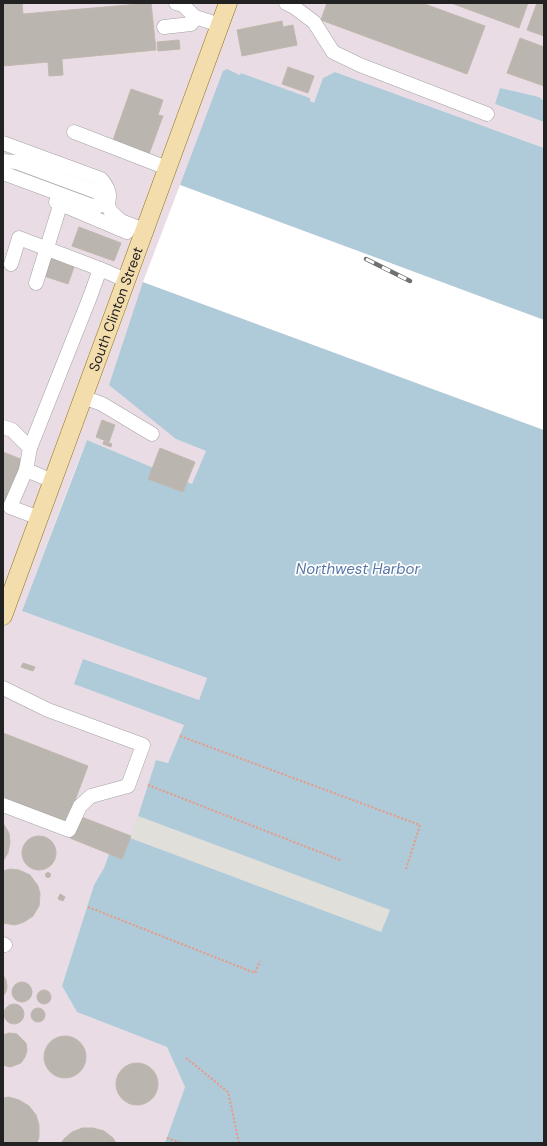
<svg xmlns="http://www.w3.org/2000/svg" width="547" height="1146" font-family="'DM Sans',sans-serif">
<style>
.industrial{fill:#e9dce5}
.airport{fill:#e0dfda}
.water{fill:#afcad9}
.pier{fill:#fff}
.building{fill:#bab5af;stroke:#c1b8ad}
.lines{fill:none;stroke-linecap:round;stroke-linejoin:round}
.minor-casing{stroke:#a3a3a3;stroke-width:15}
.major-casing{stroke:#8e7511;stroke-width:19}
.path{stroke:#eb9880;stroke-width:2;stroke-dasharray:2 2;stroke-linecap:butt}
.minor{stroke:#fff;stroke-width:14}
.major{stroke:#f3ddad;stroke-width:18}
.rail-casing{stroke:#707070;stroke-width:4.5}
.rail{stroke:#fff;stroke-width:3;stroke-dasharray:9;stroke-linecap:butt}
.labels{text-anchor:middle;dominant-baseline:central;stroke-width:3.5;stroke-linejoin:round;paint-order:stroke}
.street-label{font-size:14px;fill:#222;stroke:#fff}
.water-label{font-size:15px;font-style:italic;fill:#5775a8;stroke:#fff}
</style>
<rect width="100%" height="100%" fill="#f1efe9"/>
<polygon class="industrial" points="3,3 544,3 544,101 539,97 500,88 495,104 544,122 544,148 335,72 323,78 314,103 310,101 310,98 241,73 240,75 227,69 181,185 544,320 544,430 143,283 176,439 206,451 192,484 87,440 77,464 22,611 207,678 199,700 83,660 75,684 184,725 168,763 156,760 138,816 371,903 109,854 104,868 94,885 62,986 77,1012 167,1047 185,1087 165,1143 3,1143"/>
<polygon class="airport" points="138,816 390,910 381,932 130,838"/>
<g class="water">
<polygon points="227,69 240,75 241,73 310,98 310,101 314,103 323,78 335,72 544,148 544,320 180,185 223,71"/>
<polygon points="500,88 539,97 544,101 544,122 495,104"/>
<polygon points="143,282 544,430 544,1143 165,1143 185,1087 167,1047 77,1012 62,986 94,885 104,868 109,854 130,838 381,932 390,910 138,816 156,760 168,763 184,725 74,684 83,659 199,700 207,678 22,611 87,440 192,484 206,451 176,439 109,385"/>
</g>
<polygon class="pier" points="180,185 544,320 544,430 143,282"/>
<g class="building">
<polygon points="3,3 22,3 23,14 151,3 156,50 62,59 63,75 49,76 48,62 3,66"/>
<polygon points="327,3 422,3 485,26 467,74 321,20"/>
<polygon points="451,3 528,3 519,28"/>
<polygon points="537,3 544,3 544,36 527,30"/>
<polygon points="282,21 283,27 293,25 297,45 242,56 237,30"/>
<polygon points="520,38 544,47 544,86 507,73"/>
<polygon points="179,40 180,49 158,51 157,42"/>
<polygon points="288,67 314,76 308,93 282,84"/>
<polygon points="131,89 163,100 158,115 163,116 149,154 113,140"/>
<polygon points="79,227 121,243 114,261 72,246"/>
<polygon points="48,257 74,267 68,284 41,275"/>
<polygon points="102,420 115,425 109,442 96,437"/>
<polygon points="104,441 112,444 111,447 103,444"/>
<polygon points="160,448 195,462 183,492 148,479"/>
<polygon points="3,452 23,460 3,514"/>
<polygon points="23,663 35,667 33,671 21,667"/>
<polygon points="3,733 88,766 65,827 3,804"/>
<polygon points="79,816 131,836 122,859 70,838"/>
<polygon points="3,823 9,833 10,842 8,853 3,861"/>
<circle cx="39" cy="853" r="17"/>
<polygon points="10,869 19,870 30,875 38,886 40,894 39,906 33,916 24,922 15,925 3,923 3,871"/>
<circle cx="48" cy="875" r="2.5"/>
<polygon points="60,894 65,897 63,901 58,899"/>
<polygon points="3,975 6,980 7,986 6,992 3,996"/>
<circle cx="22" cy="992" r="10"/>
<circle cx="44" cy="997" r="7"/>
<circle cx="14" cy="1014" r="10"/>
<circle cx="38" cy="1015" r="7"/>
<polygon points="9,1033 17,1034 26,1043 27,1050 25,1057 21,1063 10,1067 3,1065 3,1035"/>
<circle cx="65" cy="1057" r="21"/>
<circle cx="137" cy="1084" r="21"/>
<polygon points="9,1097 19,1100 29,1106 36,1115 39,1125 39,1137 37,1143 3,1143 3,1098"/>
<polygon points="82,1128 93,1128 104,1131 113,1138 116,1143 61,1143 64,1139 72,1132"/>
</g>
<g class="lines">
<g class="minor-casing">
<g id="minor">
<polyline points="176,3 183,5 195,17 220,25"/>
<polyline points="286,3 294,7 314,22 333,52 360,65 487,114"/>
<polyline points="164,27 191,24 195,17"/>
<polyline points="74,132 167,168"/>
<path d="M3 143 101 179C108 187 112 195 107 204L95 207 3 173"/>
<polyline points="3,161 16,162 97,192 107,204 111,212 121,221 144,230"/>
<polyline points="56,202 127,232"/>
<polyline points="11,264 19,238 100,269 90,297 30,448"/>
<polyline points="100,269 126,280"/>
<polyline points="36,283 63,196"/>
<polyline points="83,397 102,404 152,434"/>
<polyline points="3,427 12,430 30,448 26,470"/>
<polyline points="39,518 10,507 26,470 53,481"/>
<polyline points="3,688 48,710 143,745 128,786 91,796 80,806 69,830 3,805"/>
<polyline points="3,944 5,945"/>
</g>
</g>
<g class="major-casing">
<g id="major">
<path id="s1" d="M3 616 228 3"/>
</g>
</g>
<g class="path">
<polyline points="180,736 420,825 406,869"/>
<polyline points="148,785 340,860"/>
<polyline points="88,907 255,973 260,961"/>
<polyline points="186,1058 228,1092 239,1143"/>
<polyline points="167,1138 182,1143"/>
</g>
<use href="#minor" class="minor"/>
<use href="#major" class="major"/>
<g class="rail-casing">
<polyline id="rail" points="366,259 410,281"/>
</g>
<use href="#rail" class="rail"/>
</g>
<g class="labels">
<g class="street-label">
<text stroke="none"><textPath href="#s1" startOffset="327">South Clinton Street</textPath></text>
</g>
<g class="water-label">
<text x="358" y="569">Northwest Harbor</text>
</g>
</g>
<rect width="547" height="1146" fill="none" stroke="#222222" stroke-width="8"/>
</svg>
